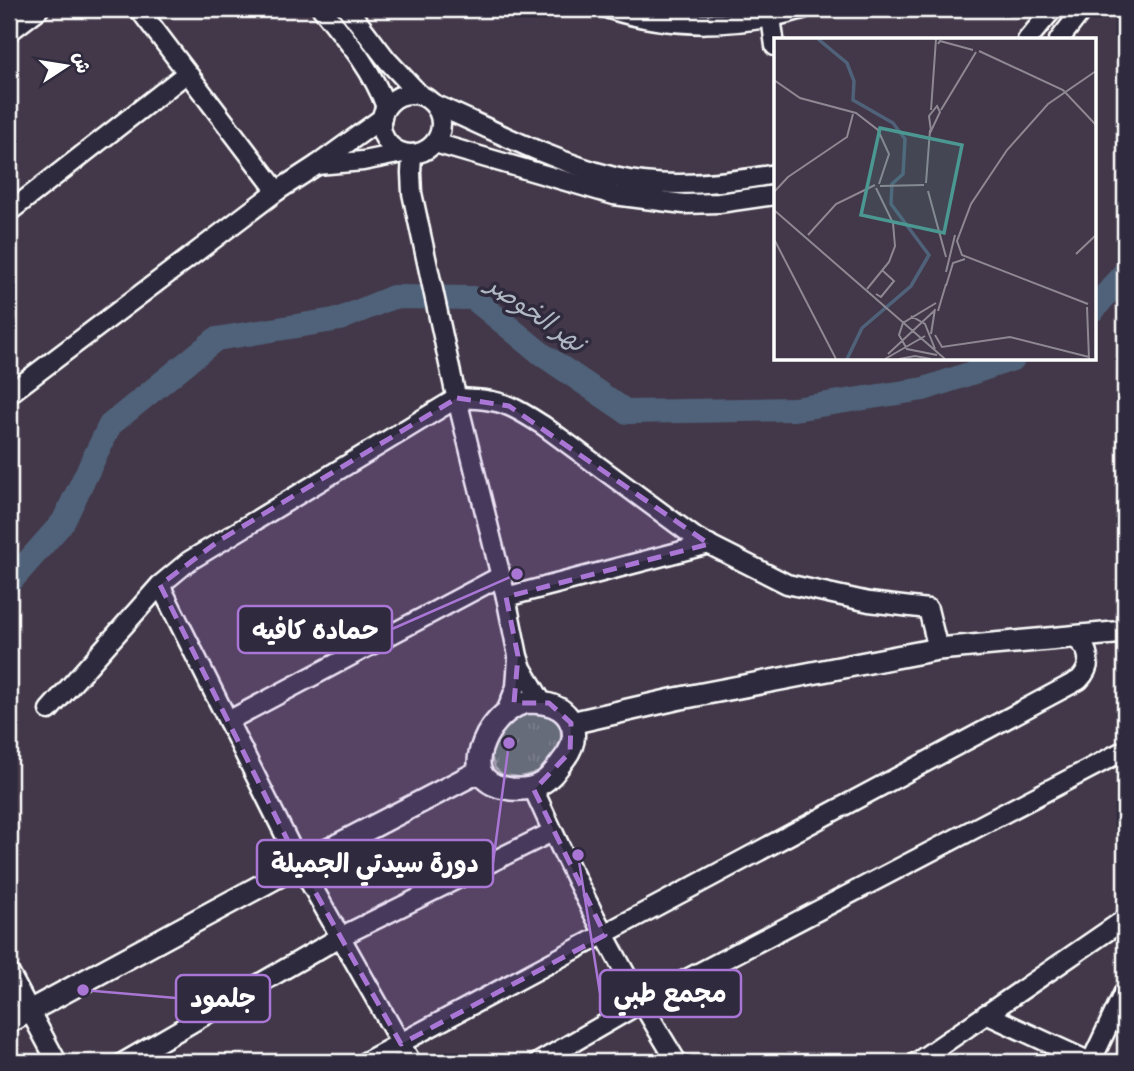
<svg xmlns="http://www.w3.org/2000/svg" width="1134" height="1071" font-family="Delius,'Playpen Sans Arabic',sans-serif">
<style>
.grass{fill:url(#grass-tufts);stroke:#abb4b0;stroke-width:2}
.lines{fill:none;stroke-linecap:round;stroke-linejoin:round}
.river{stroke:#4f627a;stroke-width:24}
.minor-casing{stroke:#fff;stroke-width:23}
.major-casing{stroke:#fff;stroke-width:26}
.minor{stroke:#2f2a3d;stroke-width:18}
.major{stroke:#2f2a3d;stroke-width:21}
.marked{fill:#a976d5;fill-opacity:0.2;stroke:#a976d5;stroke-width:5;stroke-dasharray:14 9;stroke-linejoin:round}
.labels{text-anchor:middle;dominant-baseline:central;stroke-width:7;stroke-linejoin:round;paint-order:stroke}
.water-label{font-size:26px;font-style:italic;fill:#b0b8c3;stroke:#2f2a3d}
.inset-river{fill:none;stroke:#4f627a;stroke-width:3.5}
.inset-road{fill:none;stroke:#8e8892;stroke-width:2}
.view{fill:#4b9892;fill-opacity:0.15;stroke:#4b9892;stroke-width:3.5}
.inset-edge{fill:none;stroke:#fff;stroke-width:3.5}
.leader{fill:none;stroke:#a976d5;stroke-width:2.5}
.callout-dot{fill:#a976d5;stroke:#2f2a3d;stroke-width:2.5}
.callout{fill:#2f2a3d;stroke:#a976d5;stroke-width:2.5}
.callout-label{font-size:26px;text-anchor:middle;font-weight:bold;fill:#fff}
</style>
<defs>
<pattern id="grass-tufts" width="24" height="20" patternUnits="userSpaceOnUse" patternTransform="scale(1.75)"><rect width="24" height="20" fill="#576962"/><path d="M3 7l-1-3M5 7V3M7 7l1-3M15 17l-1-3M17 17v-4M19 17l1-3" fill="none" stroke="#70807a"/></pattern>
</defs>
<rect width="100%" height="100%" fill="#433849"/>
<filter id="ink" filterUnits="userSpaceOnUse"><feTurbulence type="fractalNoise" baseFrequency=".0143" numOctaves="2"/><feDisplacementMap in="SourceGraphic" scale="14" xChannelSelector="R" yChannelSelector="G"/><feConvolveMatrix kernelMatrix="1 2 1 2 8 2 1 2 1" color-interpolation-filters="sRGB"/></filter>
<g filter="url(#ink)">
<polygon class="grass" points="548,710 560,721 561,737 555,755 541,771 520,777 503,775 495,768 490,752 496,736 516,713"/>
<g class="lines">
<g class="river">
<polyline points="1094,309 1125,272"/>
<polyline points="9,583 63,522 110,425 216,339 340,319 393,297 473,298 543,355 627,412 794,409 924,389 1013,359"/>
</g>
<g class="minor-casing">
<g id="minor">
<polyline points="139,9 277,191"/>
<path d="M322 9C347 40 372 69 386 107"/>
<polyline points="348,9 387,60 419,94"/>
<path d="M609 9C671 29 740 28 803 9"/>
<polyline points="771,17 775,46"/>
<polyline points="9,32 39,9"/>
<polyline points="1027,40 1053,9"/>
<polyline points="1059,40 1083,9"/>
<circle cx="411" cy="124" r="30"/>
<path d="M434 104C493 130 552 161 614 177 663 189 726 183 775 174"/>
<polyline points="435,143 614,195 684,204 719,203 775,195"/>
<polyline points="412,154 411,173 412,193 454,387 506,597 518,656 522,668 542,702"/>
<polyline points="317,165 363,161 403,153"/>
<polyline points="9,212 187,73"/>
<polyline points="9,394 277,191 317,165 382,118"/>
<polyline points="160,585 300,865 411,1062"/>
<polyline points="506,597 709,544"/>
<path d="M49 710 160 585 189 561 457 398C474 399 492 399 509 406 521 411 533 419 544 426L696 538 787 584 869 602 928 609 938 649"/>
<polyline points="506,712 516,687 518,659"/>
<polyline points="228,721 501,576"/>
<path d="M533 788C575 882 623 974 677 1062"/>
<polyline points="9,972 57,1062"/>
<polyline points="986,1014 1090,1062"/>
<polyline points="124,1062 340,937 552,832"/>
<path d="M365 1062 1079 680C1094 665 1090 645 1071 637"/>
<polyline points="539,1062 641,1003 1125,750"/>
<polyline points="917,1062 1125,919"/>
<polyline points="1091,1062 1125,990"/>
</g>
</g>
<g class="major-casing">
<g id="major">
<path d="M527 702C545 702 565 705 572 725 576 738 572 749 564 759 557 768 551 778 542 783 533 789 522 790 511 789 477 785 472 764 487 735 496 720 510 706 527 702Z"/>
<polyline points="571,723 676,699 938,649 1125,632"/>
<polyline points="9,1022 301,864 480,771"/>
</g>
</g>
<use href="#minor" class="minor"/>
<use href="#major" class="major"/>
</g>
</g>
<path class="marked" d="M457 398 509 406 709 544 506 597 518 656 514 703H549L571 723 570 752 534 790 605 935 401 1044 300 865 160 585 220 540Z"/>
<g class="labels">
<g class="water-label">
<text transform="translate(537 313) rotate(35)">نهر الخوصر</text>
</g>
</g>
<g transform="translate(774 38)">
<rect width="322" height="322" fill="#433849"/>
<path class="inset-river" d="M44 1 73 25 80 43 79 62 119 85 131 101 129 136 118 146 117 166 155 217 137 248 88 290 73 321"/>
<path class="inset-road" d="M164 6 166 3 199 12M205 13 289 52 322 87M0 42 26 60 82 75 104 92 115 116 105 146M163 68 166 74 157 93 155 78ZM157 72 162 1M167 72 202 14M152 145 156 92M106 148 150 147M154 153 172 219M0 154 14 139 73 99 79 76M0 172 171 321M34 197 62 166 101 147M0 201 62 321M302 216 322 197M172 234 181 197M172 248 179 225 191 221M93 251 115 224 121 208 119 185 102 150M102 256 107 259 120 243 109 233M162 265 129 285 125 297 133 311 163 317M314 266 188 217 183 203 197 166 233 112 274 66 322 33M313 269 315 321M164 273 172 246M137 278 151 286 161 311M157 296 161 271M161 297 168 309 236 299 315 319M114 316 160 273M111 321 151 298M125 321 141 318 157 321"/>
<path class="view" d="M106 90 188 107 170 195 87 177Z"/>
<rect width="322" height="322" class="inset-edge"/>
</g>
<path class="leader" d="M517 574L392 629M509 743L493 863M578 855L600 993M83 990L176 998"/>
<g class="callout-dot">
<circle cx="517" cy="574" r="7"/>
<circle cx="509" cy="743" r="7"/>
<circle cx="578" cy="855" r="7"/>
<circle cx="83" cy="990" r="7"/>
</g>
<g class="callout">
<rect x="238" y="606" width="154" height="47" rx="7"/>
<rect x="257" y="840" width="236" height="47" rx="7"/>
<rect x="600" y="970" width="141" height="47" rx="7"/>
<rect x="176" y="975" width="94" height="47" rx="7"/>
</g>
<g class="callout-label">
<text x="315" y="639">حماده كافيه</text>
<text x="375" y="872">دورة سيدتي الجميلة</text>
<text x="670" y="1002">مجمع طبي</text>
<text x="223" y="1007">جلمود</text>
</g>
<rect width="1134" height="1071" fill="none" stroke="#2f2a3d" stroke-width="35"/>
<rect x="18" y="18" width="1099" height="1036" fill="none" stroke="#fff" stroke-width="2.5" filter="url(#ink)"/>
<g transform="translate(66 66) rotate(78)" stroke="#2f2a3d" stroke-width="5" paint-order="stroke">
<path d="M0-5L12 26L0 18L-12 26Z" fill="#ffffff"/>
<text y="-10" font-size="19" font-weight="bold" text-anchor="middle" fill="#ffffff">ش</text>
</g>
</svg>
